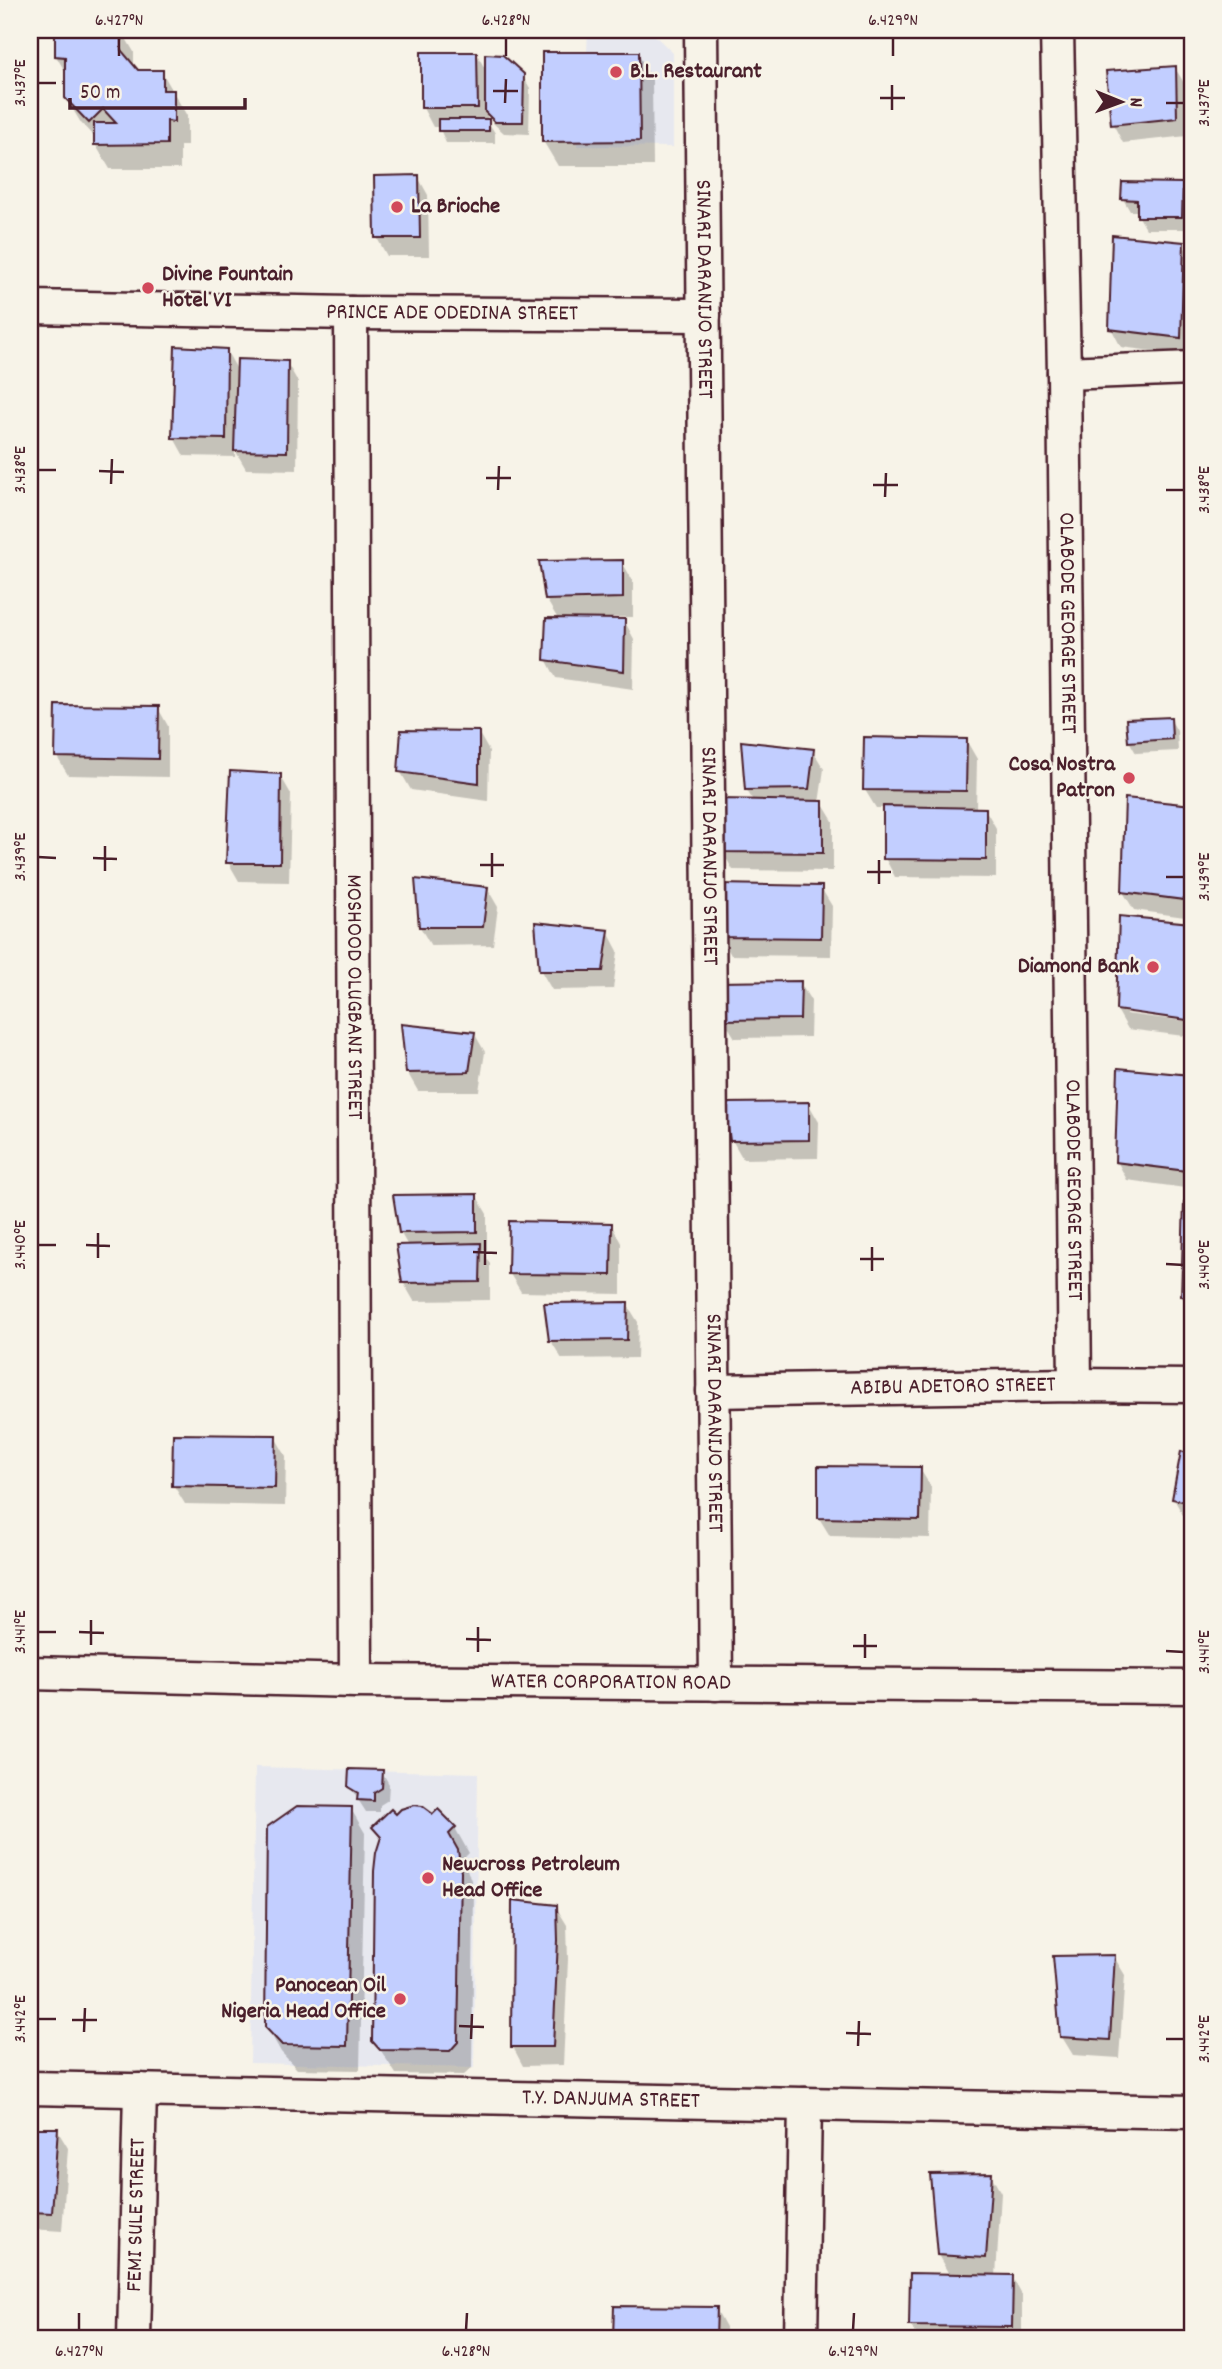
<svg xmlns="http://www.w3.org/2000/svg" width="1222" height="2369" font-family="Dekko,sans-serif">
<style>
.built{fill:#e7e8ef}
.shadow{fill:#0003}
.building{fill:#c2ceff;stroke:#4a1f2b;stroke-width:2}
.lines{fill:none;stroke-linecap:round;stroke-linejoin:round}
.minor-casing{stroke:#4a1f2b;stroke-width:37}
.minor{stroke:#f7f3e8;stroke-width:32}
.ticks{fill:none;stroke:#4a1f2b;stroke-width:2.5}
.poi-dot{fill:#d1495b;stroke:#f7f3e8;stroke-width:2.5}
.labels{text-anchor:middle;dominant-baseline:central;stroke-width:5;stroke-linejoin:round;paint-order:stroke}
.poi-label{font-size:23px;font-weight:bold;fill:#4a1f2b;stroke:#f7f3e8;text-anchor:start}
.street-label{font-size:23px;fill:#4a1f2b;stroke:#f7f3e8}
.neatline{fill:none;stroke:#4a1f2b;stroke-width:2.5}
.ticks-label{font-size:18px;text-anchor:middle;fill:#4a1f2b}
</style>
<rect width="100%" height="100%" fill="#f7f3e8"/>
<filter id="ink" filterUnits="userSpaceOnUse"><feTurbulence type="fractalNoise" baseFrequency=".0143" numOctaves="2"/><feDisplacementMap in="SourceGraphic" scale="14" xChannelSelector="R" yChannelSelector="G"/><feConvolveMatrix kernelMatrix="1 2 1 2 8 2 1 2 1" color-interpolation-filters="sRGB"/></filter>
<g filter="url(#ink)">
<g class="built">
<polygon points="588,30 649,30 673,53 673,147 577,146 578,52 587,52"/>
<polygon points="255,1767 478,1773 474,2068 250,2063"/>
</g>
<g class="shadow">
<polygon points="56,30 121,30 134,52 134,68 138,72 162,72 187,116 187,146 180,146 180,169 110,169 95,144 95,138 81,123 66,98 66,73 56,56"/>
<polygon points="476,53 487,72 522,75 530,88 529,134 504,133 494,124 487,113 487,120 495,133 495,143 446,143 439,127 433,127 423,108"/>
<polygon points="638,54 652,79 653,166 558,166 543,141"/>
<polygon points="1175,68 1186,86 1187,136 1123,143 1113,124"/>
<polygon points="418,177 428,195 429,256 387,256 377,238"/>
<polygon points="1182,184 1189,196 1188,229 1146,229 1139,217 1139,211 1130,211 1123,199"/>
<polygon points="1183,244 1192,260 1191,356 1121,347 1111,328"/>
<polygon points="226,350 239,373 287,363 298,382 297,470 246,469 235,450 235,457 184,456 174,438"/>
<polygon points="622,562 633,581 633,617 613,617 613,620 624,620 634,639 633,689 556,678 546,659 558,619 546,599"/>
<polygon points="158,708 168,726 168,777 68,775 57,757"/>
<polygon points="1170,719 1177,731 1178,751 1136,753 1129,741"/>
<polygon points="478,732 489,751 488,801 411,790 400,771"/>
<polygon points="966,740 977,759 976,809 985,809 996,828 996,878 895,877 885,858 885,808 876,808 865,790"/>
<polygon points="813,751 824,769 819,803 822,803 833,821 833,871 733,870 722,851 754,802 746,789"/>
<polygon points="280,775 291,794 289,882 239,881 228,862"/>
<polygon points="1127,800 1192,806 1192,918 1134,910 1123,892"/>
<polygon points="487,888 498,907 493,945 431,946 420,927"/>
<polygon points="821,888 832,906 831,956 731,955 720,936"/>
<polygon points="1190,925 1192,930 1192,1019 1126,1010 1126,1014 1192,1022 1192,1037 1128,1029 1117,1010"/>
<polygon points="608,932 618,951 613,989 552,990 541,971"/>
<polygon points="800,983 811,1001 810,1037 735,1038 724,1020"/>
<polygon points="474,1033 485,1052 479,1091 418,1091 407,1072"/>
<polygon points="1189,1077 1192,1082 1192,1189 1127,1180 1117,1161"/>
<polygon points="808,1103 819,1122 818,1158 743,1159 732,1140"/>
<polygon points="476,1195 487,1214 487,1250 482,1250 490,1264 490,1300 414,1301 403,1282 408,1246 400,1232"/>
<polygon points="1186,1204 1192,1205 1192,1313 1182,1296"/>
<polygon points="611,1224 621,1243 621,1294 521,1292 510,1274"/>
<polygon points="627,1304 638,1322 637,1358 562,1359 551,1341"/>
<polygon points="275,1437 286,1456 285,1506 185,1504 174,1486"/>
<polygon points="1182,1454 1192,1456 1192,1519 1184,1517 1174,1499"/>
<polygon points="920,1469 931,1487 930,1538 830,1536 819,1518"/>
<polygon points="382,1772 389,1784 388,1800 380,1805 380,1812 366,1812 350,1787"/>
<polygon points="351,1809 365,1833 360,2070 297,2069 281,2052 267,2027"/>
<polygon points="438,1812 455,1828 469,1853 463,1859 474,1888 472,2068 464,2075 396,2074 374,2040 382,1840 374,1827 396,1817 433,1817"/>
<polygon points="556,1907 567,1925 568,1960 563,2065 523,2066 513,2047"/>
<polygon points="1114,1957 1125,1975 1119,2058 1073,2055 1062,2037"/>
<polygon points="30,2130 57,2130 68,2148 62,2231 30,2229"/>
<polygon points="991,2175 1001,2193 996,2276 1012,2277 1022,2295 1022,2339 919,2339 911,2325 950,2276 938,2255"/>
<polygon points="615,2307 716,2309 726,2327 726,2339 615,2339"/>
</g>
<g class="building">
<polygon points="55,30 121,30 121,50 138,70 163,70 163,90 174,90 174,122 167,121 167,144 94,145 94,123 116,123 103,109 89,123 65,98 65,57 55,56"/>
<polygon points="421,52 477,52 478,108 421,108"/>
<polygon points="542,52 639,52 640,141 542,142"/>
<polygon points="485,54 503,55 524,74 523,122 495,122 485,112"/>
<polygon points="1176,66 1177,118 1111,125 1106,71"/>
<rect x="438" y="119" width="51" height="12"/>
<polygon points="419,175 420,238 375,238 374,176"/>
<polygon points="1122,182 1183,183 1182,217 1137,217 1137,200 1121,199"/>
<polygon points="1112,235 1184,242 1181,338 1109,329"/>
<polygon points="175,346 227,349 226,439 172,438"/>
<polygon points="237,359 288,361 287,452 234,451"/>
<polygon points="623,560 623,598 545,600 539,561"/>
<polygon points="546,618 625,619 624,671 544,660"/>
<polygon points="56,705 159,706 158,759 55,757"/>
<polygon points="1171,717 1172,739 1128,742 1126,719"/>
<polygon points="401,730 479,731 479,783 398,772"/>
<polygon points="864,737 967,739 966,791 863,790"/>
<polygon points="741,741 814,749 809,789 745,790"/>
<polygon points="230,771 281,774 280,863 226,863"/>
<polygon points="1125,798 1192,805 1192,901 1122,892"/>
<polygon points="721,799 823,801 823,853 720,852"/>
<polygon points="883,806 986,808 986,860 883,859"/>
<polygon points="415,879 488,887 483,927 419,927"/>
<polygon points="719,884 822,886 821,938 719,937"/>
<polygon points="1119,916 1191,923 1187,1020 1116,1010"/>
<polygon points="535,922 609,930 603,971 539,971"/>
<polygon points="801,981 800,1019 722,1020 717,982"/>
<polygon points="401,1024 475,1032 469,1072 406,1073"/>
<polygon points="1118,1068 1190,1075 1187,1171 1115,1162"/>
<polygon points="809,1102 809,1140 730,1141 725,1103"/>
<polygon points="477,1194 477,1232 399,1233 393,1195"/>
<polygon points="1184,1202 1192,1203 1192,1298 1181,1296"/>
<polygon points="509,1221 612,1223 611,1275 508,1274"/>
<polygon points="481,1243 480,1282 402,1283 396,1245"/>
<polygon points="628,1302 627,1340 549,1341 544,1303"/>
<polygon points="173,1434 276,1435 275,1488 172,1486"/>
<polygon points="1181,1451 1192,1455 1192,1503 1172,1499"/>
<polygon points="818,1466 921,1467 920,1520 818,1518"/>
<polygon points="349,1769 383,1770 382,1788 374,1793 374,1801 357,1800 358,1793 348,1787"/>
<polygon points="414,1805 422,1806 433,1814 438,1809 456,1827 449,1834 458,1850 461,1872 458,2042 450,2051 380,2050 372,2041 374,1871 376,1853 381,1837 372,1827 391,1809 396,1814 401,1809"/>
<polygon points="297,1806 352,1807 347,2046 282,2045 265,2027 267,1827"/>
<polygon points="512,1900 557,1905 558,1940 553,2047 511,2047"/>
<polygon points="1115,1955 1110,2040 1060,2037 1053,1956"/>
<polygon points="30,2128 58,2128 52,2213 30,2212"/>
<polygon points="992,2173 986,2258 937,2255 930,2174"/>
<polygon points="910,2273 1013,2275 1012,2327 909,2326"/>
<polygon points="614,2306 717,2307 716,2339 613,2339"/>
</g>
<g class="lines">
<g class="minor-casing">
<g id="minor">
<path id="s1" d="M701 30 716 1684"/>
<path id="s2" d="M1057 30 1064 373 1075 1385"/>
<path id="s3" d="M30 307 351 313 704 315"/>
<path id="s4" d="M351 313 356 1681"/>
<polyline points="1064,373 1192,368"/>
<path id="s5" d="M713 1391 1075 1385 1192 1386"/>
<path id="s6" d="M30 1673 356 1681 1192 1687"/>
<path id="s7" d="M30 2088 1192 2112"/>
<path id="s8" d="M134 2339 140 2090"/>
<polyline points="801,2339 805,2104"/>
</g>
</g>
<use href="#minor" class="minor"/>
</g>
</g>
<path class="ticks" d="M119 56V38M506 56V38M893 56V38M38 83H56M493 91H518M880 98H905M505 103 506 79M1166 103H1184M892 110V85M38 470H56M99 471 124 472M486 478H511M111 484 112 459M873 485H898M498 490 499 466M1166 490H1184M885 497 886 473M38 857 56 858M93 858 117 859M480 865H504M105 871V846M867 872H891M492 877V853M1166 877H1184M879 884V860M38 1245H56M86 1245 110 1246M473 1252 497 1253M98 1258V1233M860 1259H884M1166 1264 1184 1265M485 1265V1240M872 1271V1247M38 1632H56M79 1632 104 1633M466 1639 491 1640M91 1645V1620M853 1646H877M1166 1651 1184 1652M478 1652V1627M865 1658V1634M38 2019H56M72 2020H97M459 2026 484 2027M84 2032 85 2008M846 2033 871 2034M471 2039 472 2014M1166 2039H1184M858 2046 859 2021M79 2330V2313M466 2330 467 2313M853 2330 854 2313"/>
<g class="poi-dot">
<circle cx="616" cy="72" r="7"/>
<circle cx="397" cy="207" r="7"/>
<circle cx="148" cy="288" r="7"/>
<circle cx="1129" cy="778" r="7"/>
<circle cx="1153" cy="967" r="7"/>
<circle cx="428" cy="1878" r="7"/>
<circle cx="400" cy="1999" r="7"/>
</g>
<g class="labels">
<g class="poi-label">
<text x="630" y="72">B.L. Restaurant</text>
<text x="411" y="207">La Brioche</text>
<text x="162" y="275">Divine Fountain<tspan x="162" dy="26">Hotel VI</tspan></text>
<text x="1115" y="765" text-anchor="end">Cosa Nostra<tspan x="1115" dy="26">Patron</tspan></text>
<text x="1139" y="967" text-anchor="end">Diamond Bank</text>
<text x="442" y="1865">Newcross Petroleum<tspan x="442" dy="26">Head Office</tspan></text>
<text x="386" y="1986" text-anchor="end">Panocean Oil<tspan x="386" dy="26">Nigeria Head Office</tspan></text>
</g>
<g class="street-label">
<text stroke="none"><textPath href="#s1" startOffset="259">SINARI DARANIJO STREET</textPath></text>
<text stroke="none"><textPath href="#s3" startOffset="422">PRINCE ADE ODEDINA STREET</textPath></text>
<text stroke="none"><textPath href="#s2" startOffset="593">OLABODE GEORGE STREET</textPath></text>
<text stroke="none"><textPath href="#s1" startOffset="826">SINARI DARANIJO STREET</textPath></text>
<text stroke="none"><textPath href="#s4" startOffset="684">MOSHOOD OLUGBANI STREET</textPath></text>
<text stroke="none"><textPath href="#s2" startOffset="1160">OLABODE GEORGE STREET</textPath></text>
<text stroke="none"><textPath href="#s5" startOffset="240">ABIBU ADETORO STREET</textPath></text>
<text stroke="none"><textPath href="#s1" startOffset="1393">SINARI DARANIJO STREET</textPath></text>
<text stroke="none"><textPath href="#s6" startOffset="581">WATER CORPORATION ROAD</textPath></text>
<text stroke="none"><textPath href="#s7" startOffset="581">T.Y. DANJUMA STREET</textPath></text>
<text stroke="none"><textPath href="#s8" startOffset="124">FEMI SULE STREET</textPath></text>
</g>
</g>
<rect width="1222" height="2369" fill="none" stroke="#f7f3e8" stroke-width="77"/>
<g transform="translate(1121 102) rotate(91)" stroke="#f7f3e8" stroke-width="5" paint-order="stroke">
<path d="M0-5L12 26L0 18L-12 26Z" fill="#4a1f2b"/>
<text y="-10" font-size="19" font-weight="bold" text-anchor="middle" fill="#4a1f2b">N</text>
</g>
<path d="M70 98v10h175v-10" fill="none" stroke="#4a1f2b" stroke-width="3.5"/>
<text x="80" y="98" font-size="21" fill="#4a1f2b" stroke="#f7f3e8" stroke-width="5" paint-order="stroke">50 m</text>
<rect x="38" y="38" width="1146" height="2292" class="neatline"/>
<g class="ticks-label">
<text x="119" y="25">6.427°N</text>
<text x="506" y="25">6.428°N</text>
<text x="893" y="25">6.429°N</text>
<text transform="translate(19 83) rotate(-90)" y="6">3.437°E</text>
<text transform="translate(1203 103) rotate(-90)" y="6">3.437°E</text>
<text transform="translate(19 470) rotate(-90)" y="6">3.438°E</text>
<text transform="translate(1203 490) rotate(-90)" y="6">3.438°E</text>
<text transform="translate(19 857) rotate(-90)" y="6">3.439°E</text>
<text transform="translate(1203 877) rotate(-90)" y="6">3.439°E</text>
<text transform="translate(19 1245) rotate(-90)" y="6">3.440°E</text>
<text transform="translate(1203 1265) rotate(-90)" y="6">3.440°E</text>
<text transform="translate(19 1632) rotate(-90)" y="6">3.441°E</text>
<text transform="translate(1203 1652) rotate(-90)" y="6">3.441°E</text>
<text transform="translate(19 2019) rotate(-90)" y="6">3.442°E</text>
<text transform="translate(1203 2039) rotate(-90)" y="6">3.442°E</text>
<text x="79" y="2356">6.427°N</text>
<text x="466" y="2356">6.428°N</text>
<text x="853" y="2356">6.429°N</text>
</g>
</svg>
